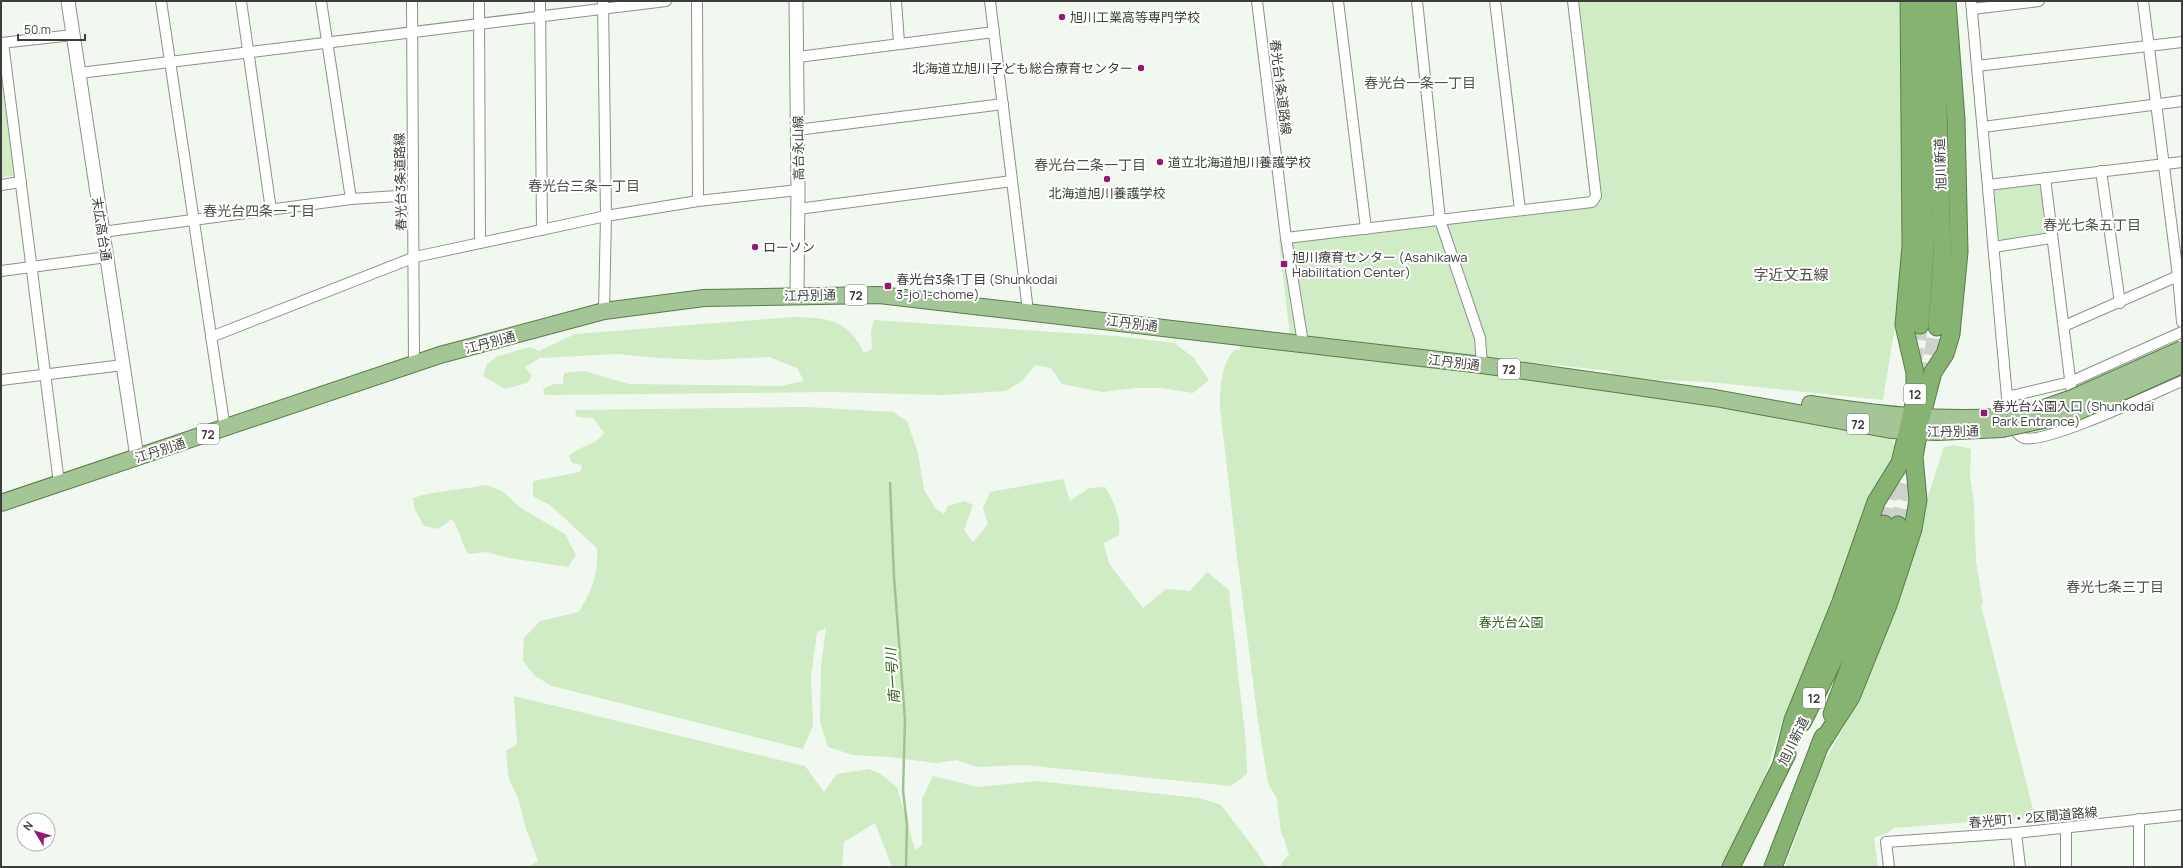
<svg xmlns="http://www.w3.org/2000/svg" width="2183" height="868" font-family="Manrope,'Noto Sans JP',sans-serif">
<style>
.green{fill:#cfecc4}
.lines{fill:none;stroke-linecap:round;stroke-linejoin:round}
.stream{stroke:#9ec290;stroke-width:2.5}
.trunk-tunnel{stroke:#cdd3cb;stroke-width:17;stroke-dasharray:17 8;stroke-linecap:butt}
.minor-casing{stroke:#8c9289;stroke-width:12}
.tertiary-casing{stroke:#8c9289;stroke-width:15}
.primary-casing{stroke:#587c48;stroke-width:18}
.trunk-casing{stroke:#587c48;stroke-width:19}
.minor{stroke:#fff;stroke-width:10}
.tertiary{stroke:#fff;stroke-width:13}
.primary{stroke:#a4c595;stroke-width:16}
.trunk{stroke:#86b272;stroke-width:17}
.primary-bridge-casing{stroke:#587c48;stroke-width:18;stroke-linecap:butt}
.primary-bridge{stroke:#a4c595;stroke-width:16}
.poi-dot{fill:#931975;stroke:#fff;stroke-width:1.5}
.labels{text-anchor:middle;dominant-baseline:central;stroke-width:4;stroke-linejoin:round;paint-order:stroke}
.shield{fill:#fff;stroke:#767875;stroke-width:1}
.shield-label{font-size:12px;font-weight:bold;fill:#3b3e3a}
.poi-label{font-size:13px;fill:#3b3e3a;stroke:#fff;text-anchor:start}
.street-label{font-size:13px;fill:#3b3e3a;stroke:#fff}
.park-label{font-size:13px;fill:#34611e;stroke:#fff}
.neighbourhood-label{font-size:14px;fill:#4c514a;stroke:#fff}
.water-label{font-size:14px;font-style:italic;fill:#34621f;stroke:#fff}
.quarter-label{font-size:15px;fill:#4c514a;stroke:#fff}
</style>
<rect width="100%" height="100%" fill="#f1f8ef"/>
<g class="green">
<polygon points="1567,1 1899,1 1903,221 1897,313 1883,400 1709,382 1612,378 1611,371 1290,337 1279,239 1591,205"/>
<polygon points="1,74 15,176 1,177"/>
<polygon points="2045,178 2051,238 1994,247 1988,185"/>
<path d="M794 317C828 318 848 319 864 353L872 349 871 332 874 320 1116 336 1174 343 1193 357 1209 380 1193 393 1162 388H1135L1103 392 1062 384 1051 368 1035 365 1022 381 1006 391 943 395 833 392 545 395 543 389 553 384H563L564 373 584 371 629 384 780 386 804 381 797 368 769 357 707 360 659 358 618 354 540 358 525 367 532 376 527 383 505 389 483 376 487 364 498 356 530 347 539 351 575 334Z"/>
<path d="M1241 340 1713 401 1890 438 1895 445 1886 474 1798 686 1777 738 1763 784 1720 867H1280L1283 861 1289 855 1284 838 1281 833 1277 799 1268 783 1258 721 1237 556 1220 407C1220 388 1221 365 1234 350H1240Z"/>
<path d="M807 407 893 412 907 421 918 453 924 490 936 509 944 514 948 506 964 501 973 505 964 530 973 542 988 524 983 508 990 492 1063 479 1070 501 1089 488 1105 487C1114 502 1121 517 1119 535L1103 543 1110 565 1143 608 1166 589 1190 591 1207 572 1229 590 1246 744 1247 774 1231 786 1023 765 977 767 956 760 936 763 889 757 853 755 828 747 820 722 821 666 826 628 817 632 811 677 813 725 803 749 552 686 535 676 523 661 524 638 540 621 579 612C593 588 598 576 597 548L550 505 533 496V481L580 472 582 465 572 463 569 456C580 445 596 446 604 433L593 418 577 417 575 410Z"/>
<polygon points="1954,445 1971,449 1970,477 1974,503 1976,561 1983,603 1981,606 2035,817 1894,828 1887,833 1874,838 1878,867 1785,867 1821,768 1855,707 1901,579 1944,447"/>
<path d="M486 485 502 491 521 508 565 534 576 555 568 567 509 558 487 552 468 554C461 542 460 530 452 519L438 529 424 526 415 510 413 498C437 490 462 490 486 485Z"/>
<polygon points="514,696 805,766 824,792 837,774 869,769 879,773 897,787 915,850 922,845 922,799 933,776 978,787 1037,781 1199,798 1221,805 1257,852 1266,867 892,867 875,823 844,842 842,867 528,867 538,861 526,829 518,798 509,780 506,751 517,744"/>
</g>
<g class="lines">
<polyline class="stream" points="890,483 894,577 905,720 903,791 907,824 906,867"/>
<g class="trunk-tunnel">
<polyline points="1913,364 1920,325"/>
<polyline points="1928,380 1937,327"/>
<polyline points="1884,524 1893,475"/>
<polyline points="1898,525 1913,459"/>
</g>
<g class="minor-casing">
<g id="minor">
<polyline points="161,1 225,429"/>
<polyline points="241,1 271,210"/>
<polyline points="321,1 351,199"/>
<polyline points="412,1 414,363"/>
<polyline points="479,1 480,243"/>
<polyline points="540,1 542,230"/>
<polyline points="603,1 606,216 604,311"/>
<polyline points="697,1 698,201"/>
<polyline points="896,1 899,43"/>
<polyline points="990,1 1028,311"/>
<polyline points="1257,1 1286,238 1303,343"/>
<polyline points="1338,1 1366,229"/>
<polyline points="1417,1 1440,220 1480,338 1482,365"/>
<polyline points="1495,1 1520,210"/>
<path d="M1971 1 2007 397C2009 409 2009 432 2024 438 2044 445 2158 391 2182 381"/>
<polyline points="2143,1 2178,276 2182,322"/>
<polyline points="1972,9 2039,1"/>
<polyline points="1,43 73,35"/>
<polyline points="3,43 59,483"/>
<polyline points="798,57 994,32"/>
<polyline points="1977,66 2182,42"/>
<polyline points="80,73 666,1"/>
<polyline points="1983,127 2182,101"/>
<polyline points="797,130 1003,104"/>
<polyline points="2101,171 2120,303"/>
<polyline points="2045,178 2073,403"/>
<polyline points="1,185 21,182"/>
<polyline points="1988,185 2182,162"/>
<polyline points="798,209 1012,181"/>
<polyline points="102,232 351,199 413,195"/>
<polyline points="1286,238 1592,202 1596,196 1573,1"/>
<polyline points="1994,247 2051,238"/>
<polyline points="1,271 107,257"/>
<polyline points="2064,326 2178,276"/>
<polyline points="211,337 415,257 606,216 698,201 798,190"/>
<polyline points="1,380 123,365"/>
<polyline points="2007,397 2070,382 2182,332"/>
<polyline points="2139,819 2139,867"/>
<polyline points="2066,828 2066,867"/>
<polyline points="2016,833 2020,867"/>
<polyline points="1889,867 1886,842 2016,833 2182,815"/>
</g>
</g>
<g class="tertiary-casing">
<g id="tertiary">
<polyline points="68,1 137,457"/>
<polyline points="796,1 798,190 797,295"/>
</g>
</g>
<g class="primary-casing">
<g id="primary">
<path d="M1810 404C1877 414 1933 421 2001 417"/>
<polyline points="1,503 440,355 604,311 704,298 879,295 1482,365 1715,398 1891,430 1937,432 2002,429"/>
</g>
</g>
<g class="trunk-casing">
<g id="trunk">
<polyline points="1935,1 1942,252 1937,327"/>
<polyline points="1920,325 1925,249 1920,1"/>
<polyline points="1832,714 1873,603 1898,525"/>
<polyline points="1802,723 1838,651 1864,584 1884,524"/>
<polyline points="1819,747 1851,697 1888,605 1913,529 1918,500 1914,457 1921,418 1933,372 1945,354 1951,334 1959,252 1956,120 1947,1"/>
<polyline points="1782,763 1793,720 1841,602 1876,502 1900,463 1915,400 1915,373 1904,325 1911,246 1909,1"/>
<polyline points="1731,867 1787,754"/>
<polyline points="1773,867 1823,737"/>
</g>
</g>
<use href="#minor" class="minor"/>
<use href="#tertiary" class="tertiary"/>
<use href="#primary" class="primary"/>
<use href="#trunk" class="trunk"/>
<g class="primary-bridge-casing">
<g id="primary-bridge">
<polyline points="2001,417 2038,410 2072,398 2182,349"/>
<polyline points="2002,429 2075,413 2182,365"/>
</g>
</g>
<use href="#primary-bridge" class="primary-bridge"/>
</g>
<g class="poi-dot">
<circle cx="1062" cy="17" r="4"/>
<circle cx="1141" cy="68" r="4"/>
<circle cx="1160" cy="162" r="4"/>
<circle cx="1107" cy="179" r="4"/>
<circle cx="755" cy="247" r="4"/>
<rect x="1280" y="260" width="8" height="8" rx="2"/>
<rect x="884" y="282" width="8" height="8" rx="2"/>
<rect x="1980" y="409" width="8" height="8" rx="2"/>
</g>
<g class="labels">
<g class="shield">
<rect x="845" y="285" width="22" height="20" rx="3"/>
<rect x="1498" y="359" width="22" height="20" rx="3"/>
<rect x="1904" y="384" width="22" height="20" rx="3"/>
<rect x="1847" y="414" width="22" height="20" rx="3"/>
<rect x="197" y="424" width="22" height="20" rx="3"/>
<rect x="1803" y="688" width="22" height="20" rx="3"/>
</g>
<g class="shield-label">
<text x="856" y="295">72</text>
<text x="1509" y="369">72</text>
<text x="1915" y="394">12</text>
<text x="1858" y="424">72</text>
<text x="208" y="434">72</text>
<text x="1814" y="698">12</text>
</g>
<g class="poi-label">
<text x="1070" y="17">旭川工業高等専門学校</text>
<text x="1133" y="68" text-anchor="end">北海道立旭川子ども総合療育センター</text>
<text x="1168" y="162">道立北海道旭川養護学校</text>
<text x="1107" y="193" text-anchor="middle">北海道旭川養護学校</text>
<text x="763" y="247">ローソン</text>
<text x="1292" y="257">旭川療育センター (Asahikawa<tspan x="1292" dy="15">Habilitation Center)</tspan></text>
<text x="896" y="279">春光台3条1丁目 (Shunkodai<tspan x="896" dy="15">3-jo 1-chome)</tspan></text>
<text x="1992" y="406">春光台公園入口 (Shunkodai<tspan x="1992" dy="15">Park Entrance)</tspan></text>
</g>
<g class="street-label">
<text transform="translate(1281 87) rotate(83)">春光台1条道路線</text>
<text transform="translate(798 148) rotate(-91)">高台永山線</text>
<text transform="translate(1940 164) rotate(-92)">旭川新道</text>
<text transform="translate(400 182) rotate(-91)">春光台3条道路線</text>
<text transform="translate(102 229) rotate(81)">末広高台通</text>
<text transform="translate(810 295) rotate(-1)">江丹別通</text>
<text transform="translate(1132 323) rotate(7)">江丹別通</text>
<text transform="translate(490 342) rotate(-15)">江丹別通</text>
<text transform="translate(1454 362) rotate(7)">江丹別通</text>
<text transform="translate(1953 431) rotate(-1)">江丹別通</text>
<text transform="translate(160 450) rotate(-18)">江丹別通</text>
<text transform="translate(1793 741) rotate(-64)">旭川新道</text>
<text transform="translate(2033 817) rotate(-5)">春光町1・2区間道路線</text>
</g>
<g class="park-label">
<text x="1511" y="622">春光台公園</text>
</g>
<g class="neighbourhood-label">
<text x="1420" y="82">春光台一条一丁目</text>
<text x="1090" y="164">春光台二条一丁目</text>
<text x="584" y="185">春光台三条一丁目</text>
<text x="259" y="210">春光台四条一丁目</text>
<text x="2092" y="224">春光七条五丁目</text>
<text x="2115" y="586">春光七条三丁目</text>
</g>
<g class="water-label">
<text transform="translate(892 676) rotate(-94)">南一号川</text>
</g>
<g class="quarter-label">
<text x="1791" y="274">字近文五線</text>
</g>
</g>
<rect width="2183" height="868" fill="none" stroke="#3b3e3a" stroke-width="4"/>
<g transform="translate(36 832) rotate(308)"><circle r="19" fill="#ffffff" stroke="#b1b2b0"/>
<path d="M0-3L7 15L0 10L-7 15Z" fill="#931975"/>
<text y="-6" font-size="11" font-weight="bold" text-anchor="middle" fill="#3b3e3a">N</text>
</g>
<path d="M18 34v6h67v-6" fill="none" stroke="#3b3e3a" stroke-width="2"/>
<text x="24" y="34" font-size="12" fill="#3b3e3a" stroke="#ffffff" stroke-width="3" paint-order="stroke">50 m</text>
</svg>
